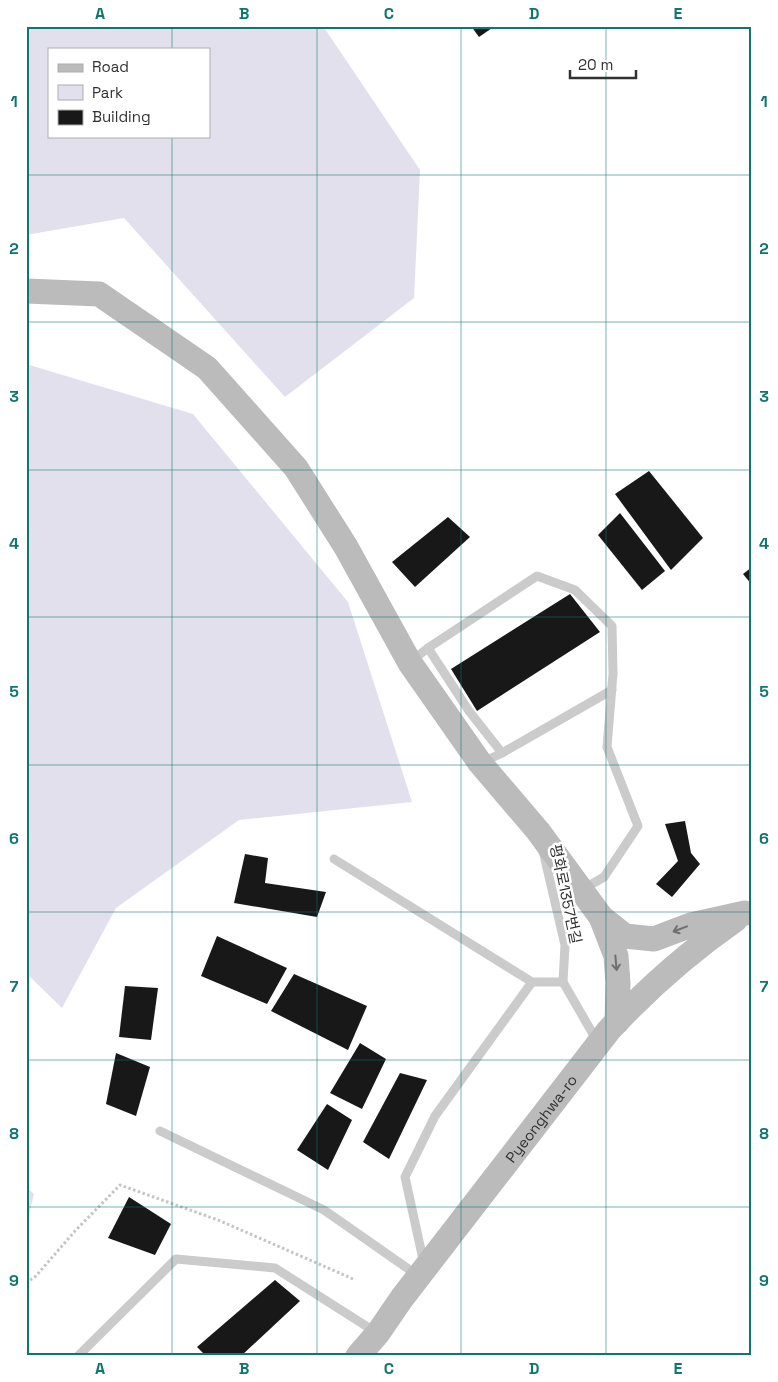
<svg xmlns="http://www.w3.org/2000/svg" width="778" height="1382" font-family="'Space Grotesk','Noto Sans KR',sans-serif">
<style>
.green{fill:#e2e0ed;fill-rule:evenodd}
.building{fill:#181818}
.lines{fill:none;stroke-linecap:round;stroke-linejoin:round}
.path{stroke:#c5c5c5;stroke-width:3;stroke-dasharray:2.5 2.5;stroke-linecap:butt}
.lane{stroke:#cbcbcb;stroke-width:9}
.secondary{stroke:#bbb;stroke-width:25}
.oneway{stroke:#6f6f6f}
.grid{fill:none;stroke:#0f766e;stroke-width:1;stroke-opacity:0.55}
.labels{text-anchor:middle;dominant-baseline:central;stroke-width:5;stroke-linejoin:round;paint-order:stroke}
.street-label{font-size:15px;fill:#313131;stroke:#fff}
.neatline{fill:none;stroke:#0f766e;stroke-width:2}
.grid-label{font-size:16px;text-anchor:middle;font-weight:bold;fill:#0f766e}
</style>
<rect width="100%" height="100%" fill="#fff"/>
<g class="green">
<path d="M26 26H323L420 170 414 298 285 397 124 218 26 235ZM49 49H209V136H49Z"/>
<polygon points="26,364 193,414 348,602 412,802 239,820 116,908 62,1008 26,973"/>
<polygon points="26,1187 34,1194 26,1227"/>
</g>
<g class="building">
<polygon points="471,26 495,26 479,37"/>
<polygon points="649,471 703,538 671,570 615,494"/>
<polygon points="620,513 665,571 642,590 598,535"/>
<polygon points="448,517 470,537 415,587 392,562"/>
<polygon points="752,567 752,585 743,574"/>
<polygon points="570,594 600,632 477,711 451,669"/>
<polygon points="685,821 691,853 700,864 672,897 656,884 678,861 665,824"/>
<polygon points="245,854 268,858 265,883 326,892 317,917 234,903"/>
<polygon points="217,936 287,968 267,1004 201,976"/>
<polygon points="294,974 367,1006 348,1050 271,1011"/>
<polygon points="125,986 158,988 151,1040 119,1037"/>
<polygon points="360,1043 386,1059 362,1109 330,1093"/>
<polygon points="116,1053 150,1067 136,1116 106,1104"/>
<polygon points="400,1073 427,1080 389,1159 363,1142"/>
<polygon points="327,1104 352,1120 328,1170 297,1150"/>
<polygon points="129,1197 171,1224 155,1255 108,1238"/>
<polygon points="275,1280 300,1301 241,1356 206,1356 197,1347"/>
</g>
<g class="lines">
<polyline class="path" points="26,1283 36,1276 75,1231 120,1185 218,1220 353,1279"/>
<g class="lane">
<polyline points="428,648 469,711 502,753"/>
<polyline points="410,662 428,648 537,576 575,590 612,626 613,674 607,747 638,826 604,877 583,889"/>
<polyline points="481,763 502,753 612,690"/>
<polyline points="543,851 565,945 563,982 597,1041"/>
<polyline points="334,859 532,982 563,982"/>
<polyline points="160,1131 324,1210 417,1275"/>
<polyline points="424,1264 405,1177 435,1116 532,982"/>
<polyline points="78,1356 176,1259 275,1268 377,1333"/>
</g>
<g class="secondary">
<polyline points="26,291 99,294 207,368 296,468 346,547 410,663 480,763 538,831 601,917 625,936 654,939 691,925 745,913"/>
<polyline points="601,917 616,956 618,983 617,1022"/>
<path id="s1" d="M358 1356 378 1333 402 1298 609 1030C647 989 689 952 735 920"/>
</g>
</g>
<defs><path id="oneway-shaft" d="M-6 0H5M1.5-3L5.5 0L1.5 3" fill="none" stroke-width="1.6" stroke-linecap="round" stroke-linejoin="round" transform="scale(1.25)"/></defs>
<g class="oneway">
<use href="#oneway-shaft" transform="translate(680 929) rotate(159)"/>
<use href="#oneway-shaft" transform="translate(616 963) rotate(85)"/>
</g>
<path class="grid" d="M172 26V49M317 26V1356M461 26V1356M606 26V1356M172 136V1356M26 175H752M26 322H752M26 470H752M26 617H752M26 765H752M26 912H752M26 1060H752M26 1207H752"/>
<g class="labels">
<g class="street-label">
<text transform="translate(566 894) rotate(78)">평화로1357번길</text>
<text stroke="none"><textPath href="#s1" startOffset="300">Pyeonghwa-ro</textPath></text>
</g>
</g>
<rect width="778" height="1382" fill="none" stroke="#ffffff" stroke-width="55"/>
<rect x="48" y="48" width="162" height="90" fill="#ffffff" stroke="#adadad"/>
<rect x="58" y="64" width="25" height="8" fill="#bbbbbb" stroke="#adadad"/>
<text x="92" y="72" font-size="15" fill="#313131">Road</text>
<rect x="58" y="85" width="25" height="15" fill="#e2e0ed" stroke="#adadad"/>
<text x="92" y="98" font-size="15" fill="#313131">Park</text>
<rect x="58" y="110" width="25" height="15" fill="#181818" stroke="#adadad"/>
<text x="92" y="122" font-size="15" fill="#313131">Building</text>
<path d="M570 70v8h66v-8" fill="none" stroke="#313131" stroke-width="2.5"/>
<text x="578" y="70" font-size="15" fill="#313131" stroke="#ffffff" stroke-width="4" paint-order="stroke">20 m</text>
<rect x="28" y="28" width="722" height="1326" class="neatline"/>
<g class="grid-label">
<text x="100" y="19">A</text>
<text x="244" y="19">B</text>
<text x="389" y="19">C</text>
<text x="534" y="19">D</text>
<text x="678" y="19">E</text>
<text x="14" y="107">1</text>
<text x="764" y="107">1</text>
<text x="14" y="254">2</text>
<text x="764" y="254">2</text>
<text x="14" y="402">3</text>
<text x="764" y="402">3</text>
<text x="14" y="549">4</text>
<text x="764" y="549">4</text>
<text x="14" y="697">5</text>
<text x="764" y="697">5</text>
<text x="14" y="844">6</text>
<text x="764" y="844">6</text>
<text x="14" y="992">7</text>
<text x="764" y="992">7</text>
<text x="14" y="1139">8</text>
<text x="764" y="1139">8</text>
<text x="14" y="1286">9</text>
<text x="764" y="1286">9</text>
<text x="100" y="1374">A</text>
<text x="244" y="1374">B</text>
<text x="389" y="1374">C</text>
<text x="534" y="1374">D</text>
<text x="678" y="1374">E</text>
</g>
</svg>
